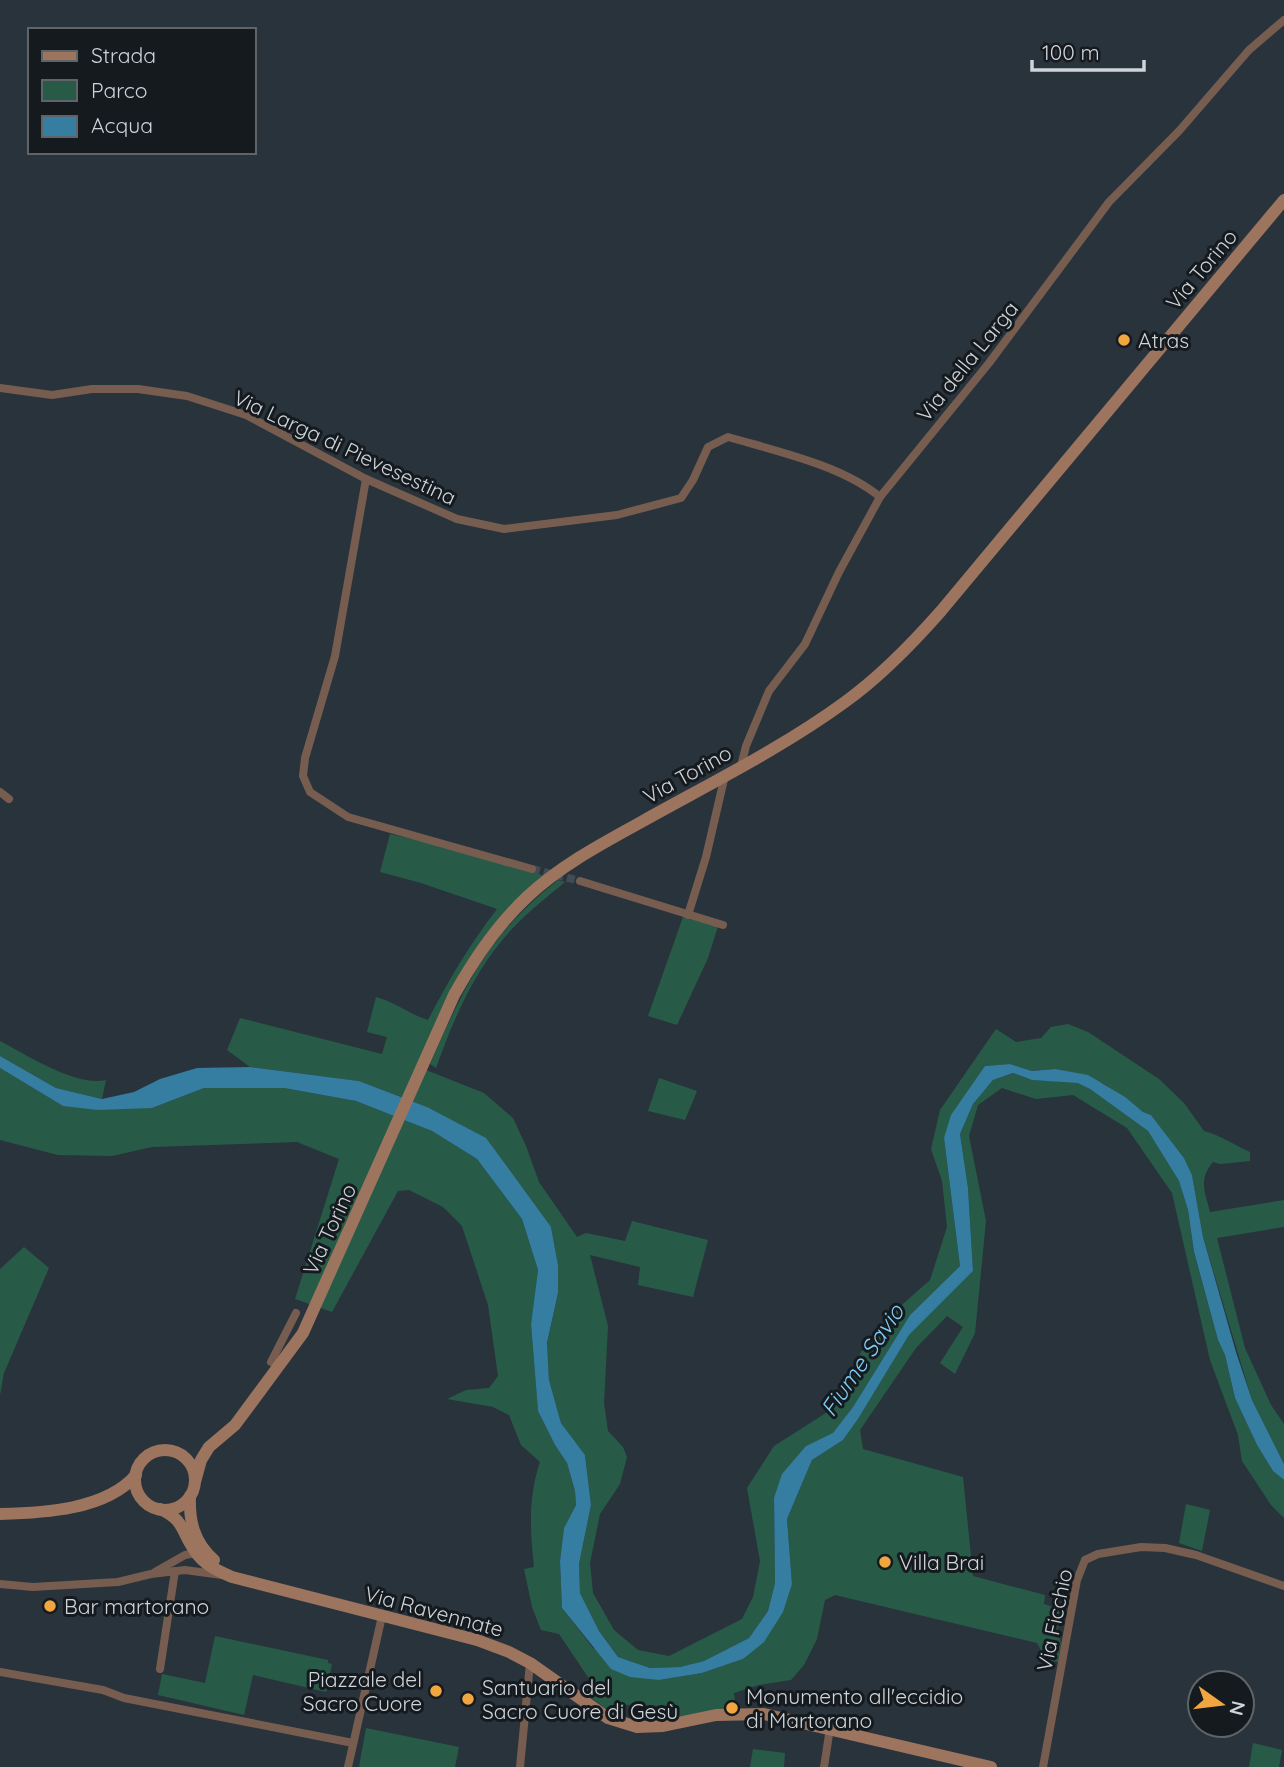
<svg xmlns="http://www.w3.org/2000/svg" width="1284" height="1767" font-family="Quicksand,sans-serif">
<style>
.green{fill:#285b47}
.water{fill:#357da1}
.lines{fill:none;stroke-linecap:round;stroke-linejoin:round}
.minor-tunnel{stroke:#424b54;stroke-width:8;stroke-dasharray:8 4;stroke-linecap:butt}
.minor{stroke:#775d4f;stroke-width:8}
.secondary{stroke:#9d755e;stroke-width:12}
.poi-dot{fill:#f1a63f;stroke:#151a1e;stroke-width:2.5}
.labels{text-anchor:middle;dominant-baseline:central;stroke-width:6;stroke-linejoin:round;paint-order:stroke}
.street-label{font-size:21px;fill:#ced4da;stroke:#151a1e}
.poi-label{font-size:21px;fill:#ced4da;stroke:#151a1e;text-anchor:start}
.water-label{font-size:23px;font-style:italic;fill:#80ccf6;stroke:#151a1e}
</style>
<rect width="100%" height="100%" fill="#29333c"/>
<g class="green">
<path d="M390 834 470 853 546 876 509 909 416 1066 484 1093 513 1118 526 1146 539 1182 577 1237 586 1233 625 1241 632 1221 708 1240 693 1297 638 1285 640 1267 590 1255 608 1326 604 1403 608 1431 623 1447 627 1457 620 1484 600 1514 590 1563 593 1593 614 1630 638 1650 669 1656 742 1619 753 1597 760 1561 747 1488 774 1446 826 1413 842 1389 861 1352 896 1310 930 1280 947 1227 942 1181 931 1149 940 1110 996 1029 1016 1042 1041 1038 1051 1027 1068 1024 1088 1032 1159 1079 1184 1103 1204 1131C1220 1135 1234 1145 1250 1152V1161L1220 1164 1213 1162C1198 1180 1205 1191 1210 1212L1284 1200V1227L1217 1238 1245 1348 1271 1405 1284 1424V1464L1252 1400 1203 1237 1192 1175 1184 1158 1151 1115 1143 1112 1104 1084 1055 1069 1032 1071 1010 1064 985 1066 944 1138 960 1266 910 1315 853 1407 833 1434 806 1446 774 1498 775 1583 768 1611 749 1638 704 1661 680 1667 650 1668 618 1657 599 1631 580 1593 579 1564 591 1505 585 1455 561 1423 549 1380 547 1344 558 1293V1265L551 1227 427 1107 359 1081 250 1067 227 1050 240 1018 382 1054 387 1037 367 1032 376 997C395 1002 409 1014 428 1020 448 981 470 944 497 909L421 883 380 872Z"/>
<path d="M558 880 565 882C547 897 528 912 512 929 475 968 454 1018 436 1068L430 1064C465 985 488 935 558 880Z"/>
<polygon points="683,917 718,926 708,958 677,1025 648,1016"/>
<path d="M0 1041C27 1055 76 1087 106 1080L102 1099 56 1088 0 1056Z"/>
<path d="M0 1068 63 1106 152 1108 204 1088H284L356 1101 432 1131 477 1159 522 1219 538 1270 531 1324 538 1411 555 1445 567 1463 575 1491 576 1505 564 1528 560 1561 562 1608 593 1648 659 1680 702 1673 743 1659 792 1584 787 1519 812 1460 843 1440 858 1419 909 1335 973 1271 968 1188 960 1134 973 1104 993 1080 1013 1073 1032 1080 1078 1082 1090 1089 1148 1131 1179 1181 1188 1210 1194 1253 1218 1340 1225 1355 1235 1398 1257 1445 1273 1471 1284 1480V1518L1271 1505 1242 1461 1238 1435 1210 1360 1172 1193 1127 1128 1073 1095 1036 1099 1002 1088 978 1105 969 1136 986 1221 975 1333 955 1374 940 1363 963 1327 947 1316 916 1348 860 1430 863 1449 963 1477 973 1576 1045 1595 1044 1604 1062 1610 1057 1631 1061 1643 1058 1662 1041 1659 1042 1652 1037 1643 835 1595 825 1600 817 1639 804 1665 791 1680 759 1685 734 1693 736 1709 673 1719 670 1706 622 1705 616 1716 582 1691 594 1686 559 1634 541 1630 532 1607 524 1569 534 1567C530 1529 528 1498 540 1462L521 1445 509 1415 493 1407 447 1399 466 1390 489 1388 498 1376 488 1305 462 1226 443 1207 409 1190 398 1191 332 1312 295 1299 339 1159 297 1142 152 1147 112 1156 58 1155 0 1140Z"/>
<polygon points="659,1078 697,1091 685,1120 648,1111"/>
<polygon points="24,1247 49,1268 4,1373 0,1395 0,1269"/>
<polygon points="1186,1504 1210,1510 1202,1551 1179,1543"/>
<polygon points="215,1636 328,1660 328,1663 332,1664 326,1692 253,1675 244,1715 158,1695 162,1674 205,1683"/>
<polygon points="366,1728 459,1747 455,1767 359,1767"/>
<polygon points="1253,1743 1282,1750 1279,1767 1249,1767"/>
<polygon points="753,1749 785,1753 784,1767 750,1767"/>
</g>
<polygon class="water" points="0,1056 56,1088 102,1099 134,1092 160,1079 197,1068 250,1067 359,1081 427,1107 486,1138 551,1227 558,1265 558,1293 547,1343 549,1380 561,1423 585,1455 591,1505 579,1564 580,1593 599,1631 618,1657 650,1668 680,1667 704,1661 749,1638 768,1611 775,1583 774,1498 782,1474 806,1446 833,1433 853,1407 910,1315 960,1266 944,1138 951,1115 985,1066 1010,1064 1032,1071 1055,1069 1088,1075 1125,1097 1143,1112 1151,1115 1184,1158 1192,1175 1203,1237 1236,1352 1252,1400 1284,1464 1284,1480 1273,1471 1257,1445 1235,1398 1225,1355 1218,1340 1194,1252 1188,1210 1179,1181 1148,1131 1090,1089 1078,1083 1032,1080 1013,1073 993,1080 973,1104 960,1134 968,1188 973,1271 909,1335 858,1419 843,1440 812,1460 787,1519 792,1584 783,1612 764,1642 743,1659 702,1673 659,1680 630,1677 611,1669 562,1608 560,1561 564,1528 576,1505 575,1491 567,1463 555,1445 538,1411 531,1324 538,1270 522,1219 477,1159 432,1131 356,1101 284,1088 204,1088 152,1108 98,1110 63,1106 0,1068"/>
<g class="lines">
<polyline class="minor-tunnel" points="532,869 580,881"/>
<g class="minor">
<path d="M0 388 52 395 92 389H138L187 396 246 415 366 479 457 519 504 529 617 515 681 498 693 480 708 447 728 437C776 451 841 465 880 497"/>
<polyline points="366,479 335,656 305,758 303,776 310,792 348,817 532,869"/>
<polyline points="741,766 746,746 769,691 805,644 839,572 880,497 989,363 1109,202 1179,131 1249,50 1284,20"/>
<polyline points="0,792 9,799"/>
<polyline points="580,881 723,925"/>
<polyline points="688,915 706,857 725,775"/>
<polyline points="271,1362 296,1313"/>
<polyline points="155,1572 185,1555 197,1553"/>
<polyline points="0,1584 33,1587 118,1582 151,1574 185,1570 222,1575"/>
<polyline points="160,1669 175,1571"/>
<polyline points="0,1672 103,1690 124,1698 353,1743"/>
<polyline points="348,1767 382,1616"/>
<polyline points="520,1767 530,1663"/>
<polyline points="824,1767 830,1728"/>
<polyline points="1043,1767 1077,1580 1085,1560 1098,1554 1141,1547 1165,1548 1196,1555 1284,1586"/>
</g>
<g class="secondary">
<circle cx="165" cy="1480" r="30"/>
<path d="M195 1482 201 1460 209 1447 235 1425 303 1333 454 995C474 959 497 925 527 897 561 865 603 843 643 821 711 783 782 748 845 702 881 676 912 644 941 611L1284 200"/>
<path d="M190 1496C189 1521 194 1543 214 1560"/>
<path d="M160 1509C185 1520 181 1532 195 1551 203 1564 218 1571 232 1577L477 1640 509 1652 530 1663 608 1718 637 1727 663 1726 716 1715 764 1714 991 1767"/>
<path d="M0 1514C43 1513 106 1510 136 1475"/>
</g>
</g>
<g class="poi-dot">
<circle cx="1124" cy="340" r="7"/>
<circle cx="885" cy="1562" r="7"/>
<circle cx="50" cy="1606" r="7"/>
<circle cx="436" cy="1691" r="7"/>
<circle cx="468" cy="1699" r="7"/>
<circle cx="732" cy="1708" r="7"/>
</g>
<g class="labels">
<g class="street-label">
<text transform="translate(1201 269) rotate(-50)">Via Torino</text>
<text transform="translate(967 361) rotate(-51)">Via della Larga</text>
<text transform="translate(345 447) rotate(25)">Via Larga di Pievesestina</text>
<text transform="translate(687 774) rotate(-29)">Via Torino</text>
<text transform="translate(329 1229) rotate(-65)">Via Torino</text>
<text transform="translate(434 1611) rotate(15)">Via Ravennate</text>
<text transform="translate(1054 1620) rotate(-78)">Via Ficchio</text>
</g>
<g class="poi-label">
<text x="1138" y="340">Atras</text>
<text x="899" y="1562">Villa Brai</text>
<text x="64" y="1606">Bar martorano</text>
<text x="422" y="1679" text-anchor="end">Piazzale del<tspan x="422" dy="24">Sacro Cuore</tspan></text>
<text x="482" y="1687">Santuario del<tspan x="482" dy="24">Sacro Cuore di Gesù</tspan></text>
<text x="746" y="1696">Monumento all'eccidio<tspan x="746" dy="24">di Martorano</tspan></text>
</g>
<g class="water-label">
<text transform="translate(862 1360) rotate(-56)">Fiume Savio</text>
</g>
</g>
<rect x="28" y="28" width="228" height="126" fill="#151a1e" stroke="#5f6469" stroke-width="2"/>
<rect x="42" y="51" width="35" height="10" fill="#9d755e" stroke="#5f6469" stroke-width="2"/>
<text x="91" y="63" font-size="21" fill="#ced4da">Strada</text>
<rect x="42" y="80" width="35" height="21" fill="#285b47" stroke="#5f6469" stroke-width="2"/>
<text x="91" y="98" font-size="21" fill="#ced4da">Parco</text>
<rect x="42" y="116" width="35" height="21" fill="#357da1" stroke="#5f6469" stroke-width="2"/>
<text x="91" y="133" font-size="21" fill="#ced4da">Acqua</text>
<g transform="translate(1221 1704) rotate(104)"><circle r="33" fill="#151a1e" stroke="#5f6469" stroke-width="2"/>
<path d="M0-5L12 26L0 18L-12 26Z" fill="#f1a63f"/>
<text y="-10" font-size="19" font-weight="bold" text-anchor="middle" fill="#ced4da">N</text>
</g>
<path d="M1032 60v10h112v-10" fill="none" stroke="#ced4da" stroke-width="3.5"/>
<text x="1042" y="60" font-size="21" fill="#ced4da" stroke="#151a1e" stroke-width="5" paint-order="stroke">100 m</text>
</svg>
